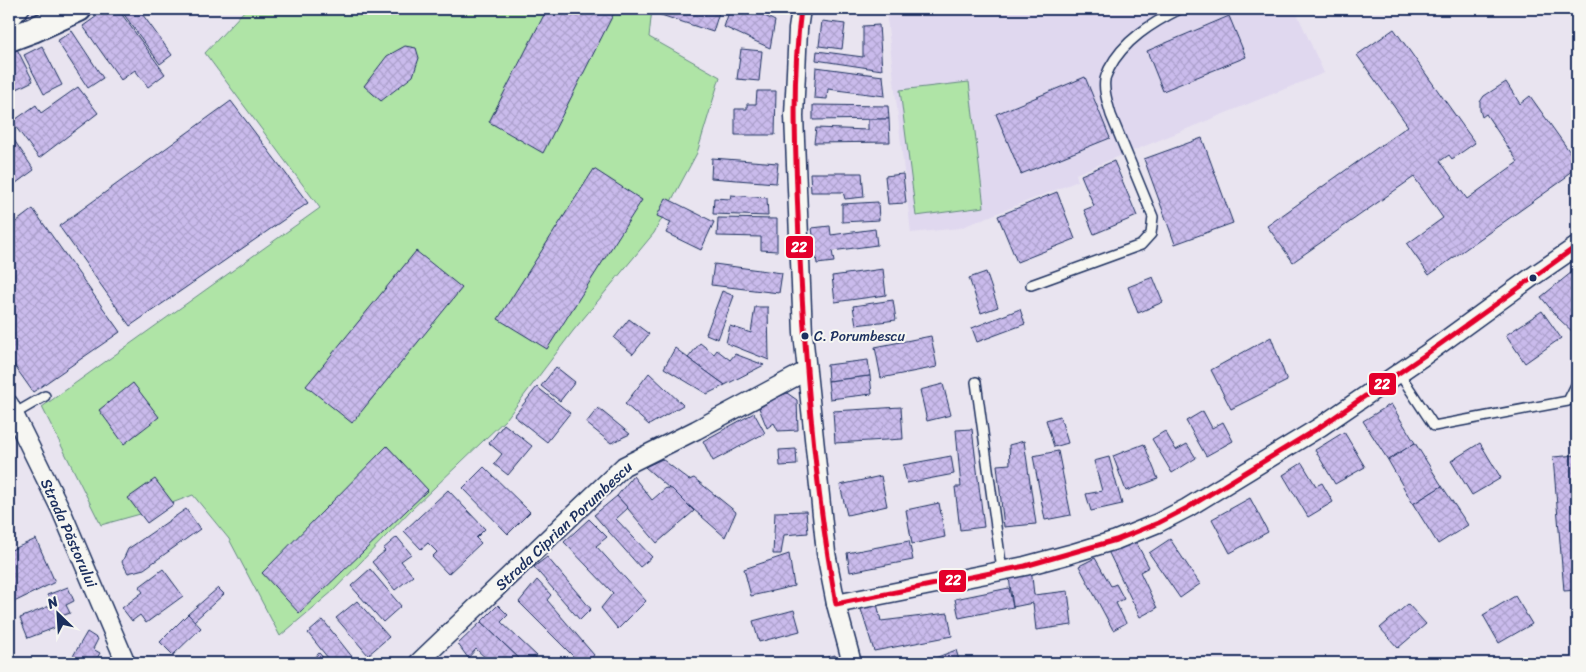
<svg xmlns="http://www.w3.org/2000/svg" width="1586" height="672" font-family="Sriracha,sans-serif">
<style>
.built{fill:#e0d8ef}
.park{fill:#afe4a6;stroke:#658a82}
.building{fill:url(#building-cross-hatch);stroke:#1b2f5e}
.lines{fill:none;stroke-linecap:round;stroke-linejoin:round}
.lane-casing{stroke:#1b2f5e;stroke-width:12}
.street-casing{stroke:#1b2f5e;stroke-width:21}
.secondary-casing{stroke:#1b2f5e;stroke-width:28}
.lane{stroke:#f6f6f2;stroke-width:9}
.street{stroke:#f6f6f2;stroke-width:18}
.secondary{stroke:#f6f6f2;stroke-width:24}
.bus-1-casing{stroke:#f6f6f2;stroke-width:9}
.bus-1{stroke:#e4002b;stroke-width:5}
.bus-dot{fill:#1b2f5e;stroke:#f6f6f2;stroke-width:2}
.labels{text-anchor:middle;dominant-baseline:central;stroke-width:4;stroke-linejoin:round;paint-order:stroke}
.bus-label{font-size:14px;fill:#1b2f5e;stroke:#f6f6f2;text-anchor:start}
.street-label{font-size:15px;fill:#1b2f5e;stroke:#f6f6f2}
.line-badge{stroke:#f6f6f2;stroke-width:2}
.badge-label{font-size:14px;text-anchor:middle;font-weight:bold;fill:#fff}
</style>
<defs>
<pattern id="building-cross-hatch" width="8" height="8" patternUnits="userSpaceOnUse" patternTransform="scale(1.25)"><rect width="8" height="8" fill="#cabbec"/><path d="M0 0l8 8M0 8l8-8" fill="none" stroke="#ada1cd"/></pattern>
</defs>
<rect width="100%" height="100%" fill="#e9e4f0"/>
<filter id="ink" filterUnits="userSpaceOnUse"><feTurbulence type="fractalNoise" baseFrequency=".02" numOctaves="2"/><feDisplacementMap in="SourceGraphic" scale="10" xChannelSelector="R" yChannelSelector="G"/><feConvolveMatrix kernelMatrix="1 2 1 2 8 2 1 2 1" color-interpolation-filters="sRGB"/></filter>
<g filter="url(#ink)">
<polygon class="built" points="886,9 1295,9 1324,73 1076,174 1078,181 960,228 911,233"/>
<g class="park">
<polygon points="246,9 652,9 649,37 720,77 697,153 654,233 573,331 507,418 412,509 333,591 280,636 229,539 193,495 151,511 101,525 42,407 320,208 205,53"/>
<polygon points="969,82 984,207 916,216 900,90"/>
</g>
<g class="building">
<polygon points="107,9 118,9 165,74 148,87 135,70 121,80 83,26"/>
<polygon points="120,9 144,9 140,11 172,55 160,64"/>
<polygon points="547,9 616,9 543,153 489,122"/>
<polygon points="660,9 720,9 713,32 658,14"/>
<polygon points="730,9 751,9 775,21 770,48 724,27"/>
<polygon points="823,9 843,9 842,12 822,12"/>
<polygon points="1229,16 1246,57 1163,91 1147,51"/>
<polygon points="822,21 845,24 842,49 819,46"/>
<polygon points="879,25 882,70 816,60 817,51 863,57 863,26"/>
<polygon points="1394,29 1475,143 1452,159 1449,155 1440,161 1467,199 1518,162 1486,114 1482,117 1480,110 1480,102 1484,96 1506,82 1520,104 1530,96 1577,162 1577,167 1565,176 1566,178 1429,275 1407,244 1443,218 1414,177 1293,262 1267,226 1408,126 1357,55"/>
<polygon points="72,31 103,78 88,88 57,41"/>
<polygon points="42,46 62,85 44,94 24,55"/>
<polygon points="405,46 416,48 419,58 413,76 381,101 364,86 387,56"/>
<polygon points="17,49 33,81 9,93 9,52"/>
<polygon points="741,49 762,51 759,81 737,79"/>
<polygon points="816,67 883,76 885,96 828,89 827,99 814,98"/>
<polygon points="1085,77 1110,138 1021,174 996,114"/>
<polygon points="78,87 98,113 39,158 12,122 36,105 41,113"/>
<polygon points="757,91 776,91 775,135 735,135 735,109 747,109 747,104 756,104"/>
<polygon points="231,101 308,203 130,326 59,226"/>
<polygon points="813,105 888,106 889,119 813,120"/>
<polygon points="868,119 889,119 890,142 814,143 816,128 868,130"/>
<polygon points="1202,138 1233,223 1175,244 1144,159"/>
<polygon points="14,140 34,170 12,186 9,182 9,144"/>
<polygon points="712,158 778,163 776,183 711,178"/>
<polygon points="1114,161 1137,216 1094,234 1084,210 1094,206 1081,175"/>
<polygon points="594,169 642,200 547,349 498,319"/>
<polygon points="810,173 862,173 864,197 845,199 843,192 811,192"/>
<polygon points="903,174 906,203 888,204 885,176"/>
<polygon points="1057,192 1075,239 1017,262 998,216"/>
<polygon points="731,195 767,198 768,216 713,214 714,198 730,199"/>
<polygon points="666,198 714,222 701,250 666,233 671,222 657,216"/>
<polygon points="878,202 879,220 842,222 842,204"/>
<polygon points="33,209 120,332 33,392 9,358 9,227"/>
<polygon points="718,218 777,219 777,251 761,250 761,237 717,236"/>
<polygon points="830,226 831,235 875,229 877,245 832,251 834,262 817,264 812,228"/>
<polygon points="416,251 462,288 352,423 306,386"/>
<polygon points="714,264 782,273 779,293 711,285"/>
<polygon points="883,269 886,295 835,302 832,276"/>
<polygon points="986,272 998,307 981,313 969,278"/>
<polygon points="1572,272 1577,279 1577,336 1557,317 1541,297"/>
<polygon points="1153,277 1163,302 1138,313 1128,287"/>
<polygon points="722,291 734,296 718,339 706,334"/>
<polygon points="893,300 896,320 856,325 853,306"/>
<polygon points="755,307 768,307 769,360 726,343 730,326 751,333"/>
<polygon points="1020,309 1025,324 977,342 972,328"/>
<polygon points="1542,311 1561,338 1525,363 1506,335"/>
<polygon points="629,319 649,334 633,354 614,338"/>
<polygon points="931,336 937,367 881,378 875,347"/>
<polygon points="1271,337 1287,381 1231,409 1211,370"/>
<polygon points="700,343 714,354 717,350 730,360 735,354 764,365 725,385 688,358"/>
<polygon points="675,348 688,358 725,385 707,394 664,368"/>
<polygon points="868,360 870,376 828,381 827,365"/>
<polygon points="556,367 575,382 560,401 541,386"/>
<polygon points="649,373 683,405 649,425 625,404"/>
<polygon points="870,376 872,394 830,399 828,381"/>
<polygon points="133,383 159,417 124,444 99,410"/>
<polygon points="943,384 951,415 927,421 920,390"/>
<polygon points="537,387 570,413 547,442 514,416"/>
<polygon points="787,393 797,400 798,430 778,431 774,423 767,428 759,408 775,398"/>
<polygon points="1391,404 1415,443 1388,460 1363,421"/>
<polygon points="901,407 903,439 835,443 833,411"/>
<polygon points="598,408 630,434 611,443 586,423"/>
<polygon points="1203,411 1212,428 1223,422 1233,441 1206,456 1186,421"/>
<polygon points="754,413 765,433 713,461 703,441"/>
<polygon points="1060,416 1068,443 1054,447 1046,420"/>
<polygon points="504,424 532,446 508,475 494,464 502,454 489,443"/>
<polygon points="972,429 984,527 960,530 955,487 961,487 956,430"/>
<polygon points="1165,431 1176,450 1187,444 1196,458 1172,473 1152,439"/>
<polygon points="1344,432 1365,467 1335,484 1315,450"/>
<polygon points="1024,441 1036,524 1004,527 997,465 1010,464 1009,445"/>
<polygon points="1415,443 1442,486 1413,504 1388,460"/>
<polygon points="1480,443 1501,478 1472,495 1451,461"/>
<polygon points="1144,444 1158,479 1126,491 1113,456"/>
<polygon points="387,446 428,490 299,613 262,573"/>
<polygon points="796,449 797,465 780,466 779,450"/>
<polygon points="1058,451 1071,515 1045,520 1033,456"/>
<polygon points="1577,455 1577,590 1564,591 1553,457"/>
<polygon points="951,456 954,474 907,483 903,465"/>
<polygon points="1109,457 1122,504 1091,511 1086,494 1102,491 1094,461"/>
<polygon points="662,459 689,480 694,478 736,512 725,537 645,467"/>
<polygon points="1302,463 1316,486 1322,483 1333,502 1308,517 1283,475"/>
<polygon points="484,467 530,512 508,534 463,488"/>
<polygon points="633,476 652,500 666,488 672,489 694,511 657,543 617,496"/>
<polygon points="881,476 887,506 847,515 840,485"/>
<polygon points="155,479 174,504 147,523 128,498"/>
<polygon points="1442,486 1468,525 1438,544 1413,504"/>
<polygon points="448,490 485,529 476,538 481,543 448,574 432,557 437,552 428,543 421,549 404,531"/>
<polygon points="617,496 628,508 616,519 652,557 640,567 594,515"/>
<polygon points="1250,498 1268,532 1230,553 1212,519"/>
<polygon points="939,503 945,537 912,544 906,510"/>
<polygon points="186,509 200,529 144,569 128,573 122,562 128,549"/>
<polygon points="806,511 808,533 784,535 781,554 773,554 775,512"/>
<polygon points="589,519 607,537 596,546 646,601 618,629 601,608 613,593 564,542"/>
<polygon points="1133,536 1149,567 1140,572 1157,608 1140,617 1107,549"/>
<polygon points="397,537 411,554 401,561 413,576 395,590 372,562 385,551 383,549"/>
<polygon points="36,539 55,582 10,604 9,551"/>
<polygon points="1170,539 1200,584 1180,598 1149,553"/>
<polygon points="909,541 913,560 850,572 847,553"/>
<polygon points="789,554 794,586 751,596 744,569"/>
<polygon points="547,557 591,609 580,620 534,567"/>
<polygon points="1095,558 1111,586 1116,584 1124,599 1116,603 1126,623 1113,630 1079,566"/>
<polygon points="1031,567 1034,595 1068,591 1072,625 1036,630 1033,603 1013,607 1008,570"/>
<polygon points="163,569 183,596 146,623 140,615 132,621 122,608 143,592 139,587"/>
<polygon points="370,569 401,606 383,622 351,586"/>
<polygon points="537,580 551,595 547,600 594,655 587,663 580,663 519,602"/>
<polygon points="68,587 74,601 66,605 70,613 62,616 65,624 28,638 20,618 52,605 47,595"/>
<polygon points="218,588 224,594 194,621 188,614"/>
<polygon points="1009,588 1013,607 959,618 955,599"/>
<polygon points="1515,596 1532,624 1499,643 1483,615"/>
<polygon points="876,599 881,621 948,613 952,636 874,651 859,603"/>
<polygon points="357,601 389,637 368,655 336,618"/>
<polygon points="1408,604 1426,624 1398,648 1380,628"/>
<polygon points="498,605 508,615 501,622 537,656 531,663 524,663 481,622"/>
<polygon points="794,610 800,631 759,642 753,621"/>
<polygon points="188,614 201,628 173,655 160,642"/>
<polygon points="323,620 357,663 332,663 308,633"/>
<polygon points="481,622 524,663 491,663 476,649 468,658 458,644"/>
<polygon points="87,632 98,639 93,649 100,653 94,663 69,663"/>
<polygon points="956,650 960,663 922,663"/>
<polygon points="319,653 328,663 308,663"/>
<polygon points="835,655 837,663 806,663"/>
</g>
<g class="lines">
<g class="lane-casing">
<g id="lane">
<polyline points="9,27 25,9"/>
<path d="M1031 285 1141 245 1151 234 1153 217 1111 115C1108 104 1103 91 1105 80 1105 77 1108 72 1109 69 1123 41 1152 23 1180 9"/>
<polyline points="1399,373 1434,426 1568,401 1577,383"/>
<polyline points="976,382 1002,570"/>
<polyline points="14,414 45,396"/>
</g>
</g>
<g class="street-casing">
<g id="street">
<polyline points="801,9 798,29 794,116 803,333 826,553 836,604 852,663"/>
<polyline points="9,404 61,510 126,663"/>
<polyline points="836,604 1025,566 1070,554 1116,540 1158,523 1187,508 1320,427 1425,355 1532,277 1577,246"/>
<polyline points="418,663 624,466 696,430 806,371"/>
</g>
</g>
<g class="secondary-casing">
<polyline id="secondary" points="9,39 33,30 79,9"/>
</g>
<use href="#lane" class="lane"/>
<use href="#street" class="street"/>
<use href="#secondary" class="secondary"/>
<g class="bus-1-casing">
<path id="bus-1" d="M801 9C791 86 796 162 799 239 805 362 814 483 836 604L1025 566 1116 540 1158 523 1187 508 1320 427 1425 355 1577 246"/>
</g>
<use href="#bus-1" class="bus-1"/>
</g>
</g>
<g class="bus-dot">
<circle cx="1533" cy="278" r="4.5"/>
<circle cx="805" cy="336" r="4.5"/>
</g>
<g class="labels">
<g class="bus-label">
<text x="814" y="336">C. Porumbescu</text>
</g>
<g class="street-label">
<text transform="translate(564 526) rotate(-43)">Strada Ciprian Porumbescu</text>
<text transform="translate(69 533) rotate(66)">Strada Păstorului</text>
</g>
</g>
<g class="line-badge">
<rect x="785" y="235" width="29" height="24" rx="5" fill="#e4002b"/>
<rect x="1368" y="372" width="29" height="24" rx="5" fill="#e4002b"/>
<rect x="938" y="569" width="29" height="24" rx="5" fill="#e4002b"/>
</g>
<g class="badge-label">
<text x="799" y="252">22</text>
<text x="1382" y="389">22</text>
<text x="953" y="585">22</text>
</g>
<rect width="1586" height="672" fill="none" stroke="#f6f6f2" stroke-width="30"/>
<rect x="15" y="15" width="1556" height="642" fill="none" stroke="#1b2f5e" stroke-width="2" filter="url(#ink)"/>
<g transform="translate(58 614) rotate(335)" stroke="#f6f6f2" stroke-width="4" paint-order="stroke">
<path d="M0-4L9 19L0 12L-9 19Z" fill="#1b2f5e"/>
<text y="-8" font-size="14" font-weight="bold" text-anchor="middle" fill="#1b2f5e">N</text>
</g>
</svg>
